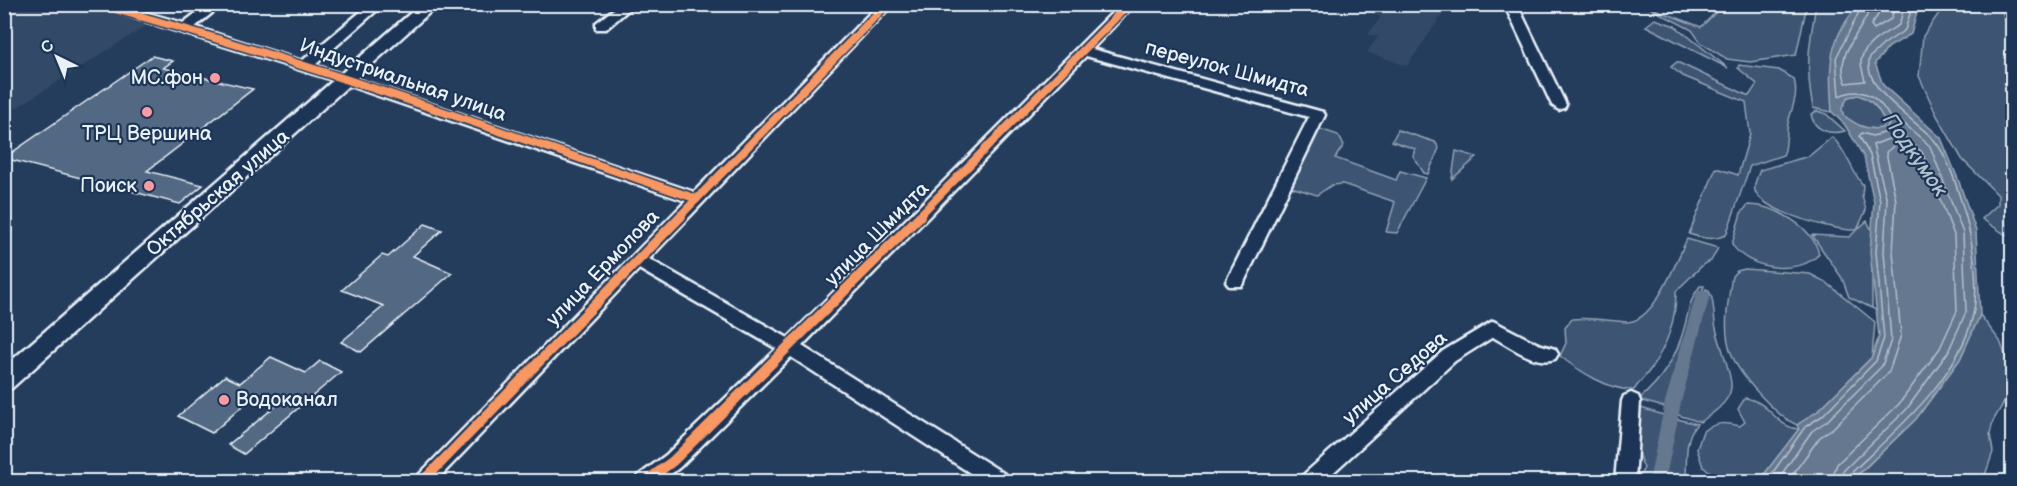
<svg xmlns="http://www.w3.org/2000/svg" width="2017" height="486" font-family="'Balsamiq Sans',sans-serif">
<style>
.built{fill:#334a68}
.green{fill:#3e5472;stroke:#93a2b5;stroke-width:1.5}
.water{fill:#657890;stroke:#99a8ba;stroke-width:1.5;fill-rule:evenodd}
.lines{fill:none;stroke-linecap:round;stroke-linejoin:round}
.shore{stroke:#b4c1ce;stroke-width:1.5}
.canal{fill:#657890;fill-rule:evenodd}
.building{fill:#536782;stroke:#e8f1f8;stroke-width:1.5}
.minor-casing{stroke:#e8f1f8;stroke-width:5}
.major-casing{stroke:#e8f1f8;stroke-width:5}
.minor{fill:#1d3557;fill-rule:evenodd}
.major{fill:#1d3557;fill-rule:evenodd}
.cycleway-far1-casing{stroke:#1d3557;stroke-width:11}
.cycleway-casing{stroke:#1d3557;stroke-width:14}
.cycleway-far1{stroke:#f99763;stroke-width:8}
.cycleway{stroke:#f99763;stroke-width:10}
.poi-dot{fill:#ff9aa2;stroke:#1d3557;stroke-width:2}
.labels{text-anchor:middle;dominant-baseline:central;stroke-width:4.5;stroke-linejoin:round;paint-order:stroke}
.street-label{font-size:20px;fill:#e8f1f8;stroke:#1d3557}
.poi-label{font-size:20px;fill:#e8f1f8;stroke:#1d3557;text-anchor:end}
.water-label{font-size:21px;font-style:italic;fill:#b4c1ce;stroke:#1d3557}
</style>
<rect width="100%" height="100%" fill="#253d5d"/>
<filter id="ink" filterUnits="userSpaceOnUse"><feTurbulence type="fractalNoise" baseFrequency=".0167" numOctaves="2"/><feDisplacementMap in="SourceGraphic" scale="12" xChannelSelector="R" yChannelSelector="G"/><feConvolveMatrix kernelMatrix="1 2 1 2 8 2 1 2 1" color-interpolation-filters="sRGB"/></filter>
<g filter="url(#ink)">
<g class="built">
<polygon points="8,4 75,5 152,22 5,115 5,6"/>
<polygon points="1378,5 1378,4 1449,5 1407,66 1367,52 1378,37 1368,34 1381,17 1372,13"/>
</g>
<g class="green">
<polygon points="1644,5 1701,27 1719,9 1708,5 1758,5 1772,10 1775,5 1807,5 1796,55 1750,62 1727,59 1701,43 1692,30"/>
<path d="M1816 5H1859C1838 28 1830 80 1832 112L1813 108C1805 68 1809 45 1816 5Z"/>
<polygon points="1977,5 2000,5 2008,30 2012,35 2012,239 1982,219 1998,204 1998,195 1962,159 1936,114 1919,76 1923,36 1944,6 1976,9"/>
<polygon points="1655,19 1675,26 1728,68 1646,26"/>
<path d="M1677 62 1749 96 1757 84 1738 68 1739 65 1779 70 1794 79C1798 94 1794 102 1790 116 1786 127 1787 139 1785 150L1783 155 1750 166 1726 235C1713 241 1703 238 1689 234L1716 168 1738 175 1750 134 1746 102 1683 76 1671 67Z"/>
<path d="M1858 95C1872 99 1879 109 1885 122L1882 128C1866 131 1855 124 1843 115L1842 108 1848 97Z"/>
<path d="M1817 111 1826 114 1845 131C1830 135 1814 131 1811 114Z"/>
<polygon points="1320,129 1338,135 1344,145 1335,158 1396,180 1400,171 1426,178 1397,233 1386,232 1395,202 1343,184 1332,185 1317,195 1291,187"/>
<polygon points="1398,130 1435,142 1439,148 1428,174 1424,173 1413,156 1415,149 1392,141"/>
<path d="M1832 137C1847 151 1850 169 1863 185L1862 195 1866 210 1857 230C1835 231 1768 213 1756 193 1752 186 1758 176 1760 170L1809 156Z"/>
<polygon points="1456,151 1477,157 1452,179"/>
<path d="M1748 205C1775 205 1813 227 1819 254 1800 276 1747 270 1732 244L1741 213Z"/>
<polygon points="1867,221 1872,231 1872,308 1878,311 1849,297 1842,278 1812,235 1849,237"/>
<path d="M1687 239 1718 248 1711 261 1704 264 1676 291C1676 320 1668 343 1652 367 1647 375 1640 381 1634 390 1610 391 1579 371 1560 356L1566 343 1565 328 1572 319C1591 317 1608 321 1627 322 1655 322 1676 261 1687 239Z"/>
<path d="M1745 269 1810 274 1827 283 1875 322 1872 357 1818 411 1797 425C1781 418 1773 408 1761 396 1720 353 1723 332 1732 276L1737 271Z"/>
<path d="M1700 286H1704L1668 408 1638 400C1663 379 1677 356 1685 325 1689 309 1690 299 1700 286Z"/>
<path d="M1706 289C1715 293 1713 317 1716 328 1719 343 1733 376 1731 388 1729 403 1712 414 1700 422L1672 413Z"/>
<polygon points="1980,315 2000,341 2012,373 2007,397 1993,421 1990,434 1993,452 1983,481 1851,482 1916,419 1960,359"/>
<path d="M1745 398C1771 402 1775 427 1799 429L1759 481H1724L1703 467 1697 449 1703 431C1717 422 1724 422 1740 426L1745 422 1738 409Z"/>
<path d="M1641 408 1670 417 1655 481H1637L1644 468C1634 448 1631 428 1641 408Z"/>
<path d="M1677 419 1697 424C1684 437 1687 461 1686 478L1685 481H1662Z"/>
</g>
<path class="water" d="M1859 5H1919L1911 34 1889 47 1875 63 1883 85 1941 138 1958 179 1976 231 1980 315 1960 359 1916 419 1851 481H1759L1799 429 1797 425 1818 411 1872 357 1879 336 1870 252 1874 202 1864 157 1845 125 1832 112C1829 66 1827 40 1859 5ZM1858 95C1872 99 1879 109 1885 122L1882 128C1866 131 1855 124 1843 115L1842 108 1848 97Z"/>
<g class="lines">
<g class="shore">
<path d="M1871 4C1865 32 1833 51 1846 83L1865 81C1864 75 1861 68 1861 62 1862 44 1886 33 1899 25L1905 4"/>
<polyline points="1880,4 1878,15 1871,25 1874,29 1891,19 1896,4"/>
<path d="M1766 482 1805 427 1822 416 1876 361 1884 338 1876 252 1880 201 1870 155 1859 136 1862 133 1872 136 1884 133 1891 120C1880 98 1864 85 1839 96L1836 58 1863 4"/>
<polyline points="1776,482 1812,431 1827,421 1882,366 1891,340 1884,252 1887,201 1873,145 1891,138 1901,121 1930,146 1963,233 1966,312 1948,352 1906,410 1844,470 1840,482"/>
<polyline points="1787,482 1820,437 1833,428 1889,372 1901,335 1893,252 1896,201 1886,152 1905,137 1922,152 1954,235 1957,311 1940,348 1899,404 1837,464 1831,482"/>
<path d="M1847 482 1849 475C1895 431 1958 380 1973 315 1980 285 1972 236 1963 207 1956 185 1949 158 1934 140 1917 120 1860 89 1870 57L1884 44 1905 30 1913 4"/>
</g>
<polygon class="canal" points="1703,290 1708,291 1710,295 1681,402 1665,482 1649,482 1665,402 1696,295 1698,291"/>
</g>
<g class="building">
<polygon points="152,56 173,61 163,68 253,89 147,171 203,185 180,204 4,158"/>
<polygon points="425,224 442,230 413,256 452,273 361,352 341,342 384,306 342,290 382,255 388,257"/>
<polygon points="271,357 306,373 320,361 341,372 244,454 228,445 277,405 257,393 212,433 178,416 225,376 240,383"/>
</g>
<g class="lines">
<g class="minor-casing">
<g id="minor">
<polygon points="90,4 113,4 183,23 208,4 223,4 195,27 302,61 370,4 384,4 315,65 694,192 879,4 893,4 649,259 788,338 1121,4 1135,4 1092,49 1323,112 1325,115 1244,282 1241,286 1229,286 1226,282 1309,117 1086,56 802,346 1008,476 1011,482 984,482 791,357 680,467 661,482 635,482 638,476 666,455 777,349 639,269 435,482 412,482 686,201 317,75"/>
<polygon points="620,4 635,4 606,29 596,29 596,23"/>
<polygon points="1504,4 1517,4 1566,105 1564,108 1559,110 1552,105"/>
<path d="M1493 321 1538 344 1555 349 1558 354 1555 359C1535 366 1510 346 1493 337L1455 361 1323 482H1299L1302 476 1443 351Z"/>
<polygon points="1631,393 1638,396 1640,401 1635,482 1615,482 1622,401 1624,396"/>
</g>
</g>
<g class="major-casing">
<polygon id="major" points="421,4 439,4 12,388 4,390 4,367"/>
</g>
<use href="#minor" class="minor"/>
<use href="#major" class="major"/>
<g class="cycleway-far1-casing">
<g id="cycleway-far1">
<path d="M96 4C299 59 498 131 697 199"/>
<polyline points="679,217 887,4"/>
<polyline points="918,217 1129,4"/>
</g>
</g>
<g class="cycleway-casing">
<g id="cycleway">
<polyline points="422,482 681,216"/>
<polyline points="645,482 673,461 920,216"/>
</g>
</g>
<use href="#cycleway-far1" class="cycleway-far1"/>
<use href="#cycleway" class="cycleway"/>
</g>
</g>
<g class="poi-dot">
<circle cx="215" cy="78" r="6"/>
<circle cx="147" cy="112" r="6"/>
<circle cx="149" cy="186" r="6"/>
<circle cx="224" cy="400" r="6"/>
</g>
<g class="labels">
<g class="street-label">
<text transform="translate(1227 69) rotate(15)">переулок Шмидта</text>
<text transform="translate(403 80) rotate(19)">Индустриальная улица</text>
<text transform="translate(218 193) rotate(-41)">Октябрьская улица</text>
<text transform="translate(877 234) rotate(-45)">улица Шмидта</text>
<text transform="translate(603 268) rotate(-46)">улица Ермолова</text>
<text transform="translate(1395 378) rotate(-41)">улица Седова</text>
</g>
<g class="poi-label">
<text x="203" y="78">МС.фон</text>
<text x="147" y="134" text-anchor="middle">ТРЦ Вершина</text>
<text x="137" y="186">Поиск</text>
<text x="236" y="400" text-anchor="start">Водоканал</text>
</g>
<g class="water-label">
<text transform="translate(1915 155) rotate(55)">Подкумок</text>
</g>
</g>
<rect width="2017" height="486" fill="none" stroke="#1d3557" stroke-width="24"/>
<rect x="12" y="12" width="1993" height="462" fill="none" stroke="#e8f1f8" stroke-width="2" filter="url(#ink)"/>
<g transform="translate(57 57) rotate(317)" stroke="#1d3557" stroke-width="4.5" paint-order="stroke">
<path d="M0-4.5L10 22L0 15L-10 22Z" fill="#e8f1f8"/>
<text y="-9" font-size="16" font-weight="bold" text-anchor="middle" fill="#e8f1f8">С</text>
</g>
</svg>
